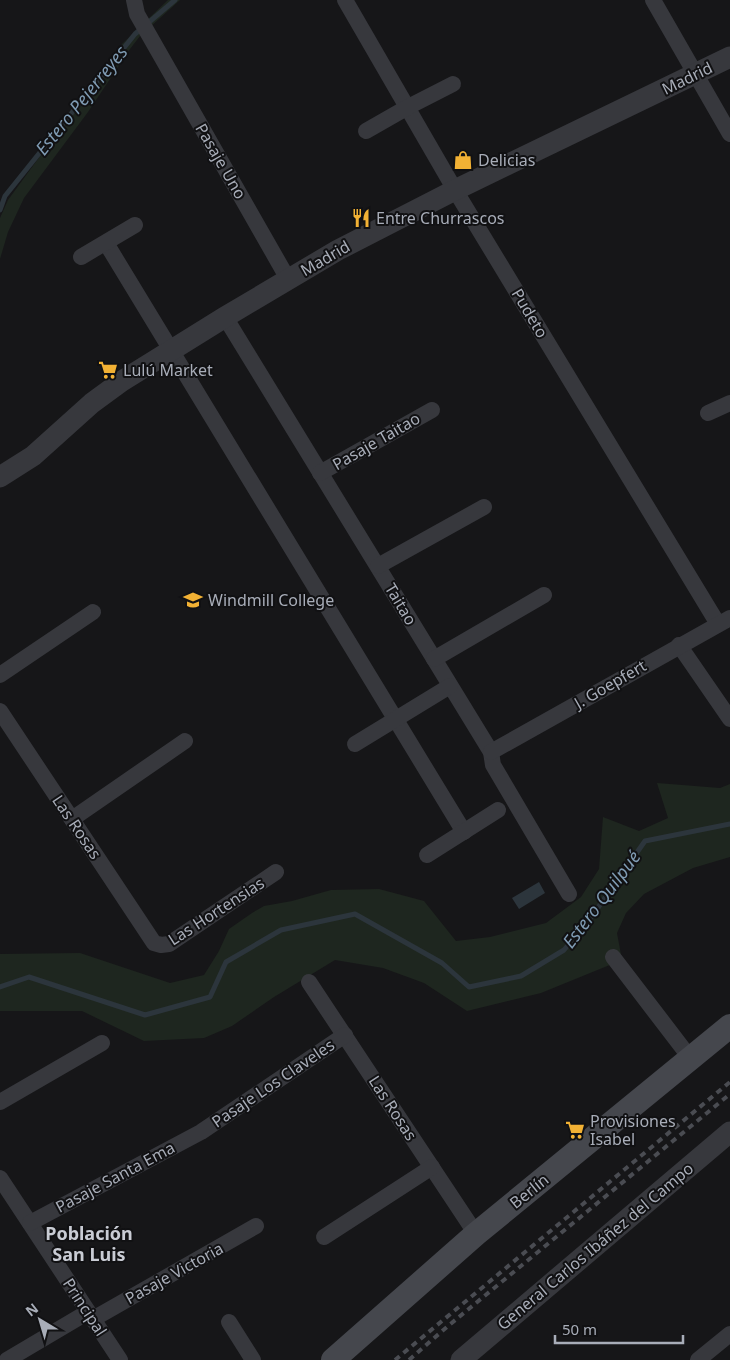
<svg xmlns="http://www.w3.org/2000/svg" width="730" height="1360" font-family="'Noto Sans',sans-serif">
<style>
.green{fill:#1e261f}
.water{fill:#2c353c}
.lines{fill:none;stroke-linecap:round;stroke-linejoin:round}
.stream{stroke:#2c353c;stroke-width:5}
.minor{stroke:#37383d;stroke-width:16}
.tertiary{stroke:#37383d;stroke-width:21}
.secondary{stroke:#45474d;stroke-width:24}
.rail{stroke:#4a4c52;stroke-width:4;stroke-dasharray:6 5;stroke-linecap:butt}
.labels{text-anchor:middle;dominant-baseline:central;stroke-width:4;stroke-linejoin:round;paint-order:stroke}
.street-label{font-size:16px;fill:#a8adb8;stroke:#111113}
.poi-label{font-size:16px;fill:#a8adb8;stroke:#111113;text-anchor:start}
.water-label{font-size:18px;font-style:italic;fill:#7f9bb3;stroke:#111113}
.neighbourhood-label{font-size:18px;font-weight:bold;fill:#c9ccd4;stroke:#111113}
</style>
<rect width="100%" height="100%" fill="#161618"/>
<g class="green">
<polygon points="168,0 180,0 140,36 130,49 88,112 24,198 8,232 0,259 0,218 8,200 122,44"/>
<polygon points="657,783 720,788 730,784 730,857 693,868 644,894 626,913 617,933 622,960 541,993 467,1011 424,983 383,968 335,960 274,997 232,1026 204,1038 144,1041 82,1011 0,1011 0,954 80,953 170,983 204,975 219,951 229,929 252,913 264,906 292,901 331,890 379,889 424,901 456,941 490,937 546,923 581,897 599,869 603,817 639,831 668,818"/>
</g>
<polygon class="water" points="539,882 545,893 519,909 512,898"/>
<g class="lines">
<g class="stream">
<polyline points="0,210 5,196 135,34 175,0"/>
<polyline points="0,987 29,977 145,1015 210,997 226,962 281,930 355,914 442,963 469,987 521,976 564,950 590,919 645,841 730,824"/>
</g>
<g class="minor">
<polyline points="134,0 137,14 153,42 288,279"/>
<polyline points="345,0 455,190 718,624"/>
<polyline points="653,0 730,134"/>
<polyline points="366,131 408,107 453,84"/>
<polyline points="106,243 464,832"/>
<polyline points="81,257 135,225"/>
<polyline points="225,317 491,752 493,765 569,894"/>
<polyline points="708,413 730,403"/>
<polyline points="320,473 432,410"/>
<polyline points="378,566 484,507"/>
<polyline points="679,645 730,719"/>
<polyline points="434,659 544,595"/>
<polyline points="0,675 93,612"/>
<polyline points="0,711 154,943 161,945 169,944 276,872"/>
<polyline points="355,744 450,686"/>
<polyline points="491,752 730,618"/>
<polyline points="72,819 185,741"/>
<polyline points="427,855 498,810"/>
<polyline points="613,957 691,1059"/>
<polyline points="309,982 476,1234"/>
<polyline points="0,1102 102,1043"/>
<polyline points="0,1178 120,1360"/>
<polyline points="30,1223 201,1132 345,1035"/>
<polyline points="324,1237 432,1167"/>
<polyline points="93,1319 256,1226"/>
<polyline points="229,1322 253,1360"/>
<polyline points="7,1360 88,1312"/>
<polyline points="698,1360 730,1334"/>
</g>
<g class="tertiary">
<polyline points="0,477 33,456 92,403 122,381 225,317 338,250 455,190 730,57"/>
<polyline points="461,1360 730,1132"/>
</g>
<polyline class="secondary" points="333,1360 476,1234 730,1026"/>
<g class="rail">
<polyline points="395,1360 730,1082"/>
<polyline points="409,1360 448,1326 730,1094"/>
</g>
</g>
<defs>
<g id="shop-bare" transform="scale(1.5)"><path d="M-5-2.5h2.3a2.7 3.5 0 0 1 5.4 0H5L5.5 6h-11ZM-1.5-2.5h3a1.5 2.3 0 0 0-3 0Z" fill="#f2b134" stroke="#111113" stroke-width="2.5" paint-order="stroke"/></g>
<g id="restaurant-bare" transform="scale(1.5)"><path d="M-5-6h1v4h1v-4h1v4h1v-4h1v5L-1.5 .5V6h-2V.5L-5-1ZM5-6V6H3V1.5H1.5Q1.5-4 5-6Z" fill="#f2b134" stroke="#111113" stroke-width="2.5" paint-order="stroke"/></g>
<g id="supermarket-bare" transform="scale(1.5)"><path d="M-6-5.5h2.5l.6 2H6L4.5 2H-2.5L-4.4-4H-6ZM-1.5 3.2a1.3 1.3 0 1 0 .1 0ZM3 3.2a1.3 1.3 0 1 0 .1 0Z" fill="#f2b134" stroke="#111113" stroke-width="2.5" paint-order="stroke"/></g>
<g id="school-bare" transform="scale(1.5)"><path d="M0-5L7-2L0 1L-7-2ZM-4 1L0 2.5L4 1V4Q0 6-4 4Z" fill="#f2b134" stroke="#111113" stroke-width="2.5" paint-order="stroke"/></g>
</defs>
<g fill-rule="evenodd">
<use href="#shop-bare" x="463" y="160"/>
<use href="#restaurant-bare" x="361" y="218"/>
<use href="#supermarket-bare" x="108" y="370"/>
<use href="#school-bare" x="193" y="600"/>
<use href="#supermarket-bare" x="575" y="1130"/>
</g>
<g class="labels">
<g class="street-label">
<text transform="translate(687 78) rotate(-26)">Madrid</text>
<text transform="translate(221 161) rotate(60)">Pasaje Uno</text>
<text transform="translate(325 258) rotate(-30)">Madrid</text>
<text transform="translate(530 313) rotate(59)">Pudeto</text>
<text transform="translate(376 441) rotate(-30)">Pasaje Taitao</text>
<text transform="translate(401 604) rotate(59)">Taitao</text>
<text transform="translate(610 684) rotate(-30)">J. Goepfert</text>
<text transform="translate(77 827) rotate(56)">Las Rosas</text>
<text transform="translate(216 911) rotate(-33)">Las Hortensias</text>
<text transform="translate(273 1083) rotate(-34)">Pasaje Los Claveles</text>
<text transform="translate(393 1108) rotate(57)">Las Rosas</text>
<text transform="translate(115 1177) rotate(-28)">Pasaje Santa Ema</text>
<text transform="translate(529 1191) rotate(-39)">Berlín</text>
<text transform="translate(595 1246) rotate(-40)">General Carlos Ibáñez del Campo</text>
<text transform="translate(174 1273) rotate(-29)">Pasaje Victoria</text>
<text transform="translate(85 1307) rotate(57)">Principal</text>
</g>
<g class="poi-label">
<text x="478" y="160">Delicias</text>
<text x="376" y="218">Entre Churrascos</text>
<text x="123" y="370">Lulú Market</text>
<text x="208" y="600">Windmill College</text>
<text x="590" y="1121">Provisiones<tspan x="590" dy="18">Isabel</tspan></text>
</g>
<g class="water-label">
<text transform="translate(81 100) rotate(-51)">Estero Pejerreyes</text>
<text transform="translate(601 899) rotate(-53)">Estero Quilpué</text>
</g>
<g class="neighbourhood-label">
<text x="89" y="1233">Población<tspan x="89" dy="21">San Luis</tspan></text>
</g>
</g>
<g transform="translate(40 1320) rotate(322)" stroke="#111113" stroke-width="4" paint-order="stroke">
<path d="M0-4L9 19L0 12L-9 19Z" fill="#a8adb8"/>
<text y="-8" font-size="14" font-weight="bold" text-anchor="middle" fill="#a8adb8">N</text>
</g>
<path d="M555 1335v8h128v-8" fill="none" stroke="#a8adb8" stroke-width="2.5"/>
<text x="562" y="1335" font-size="15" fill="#a8adb8" stroke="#111113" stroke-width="4" paint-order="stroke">50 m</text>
</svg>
